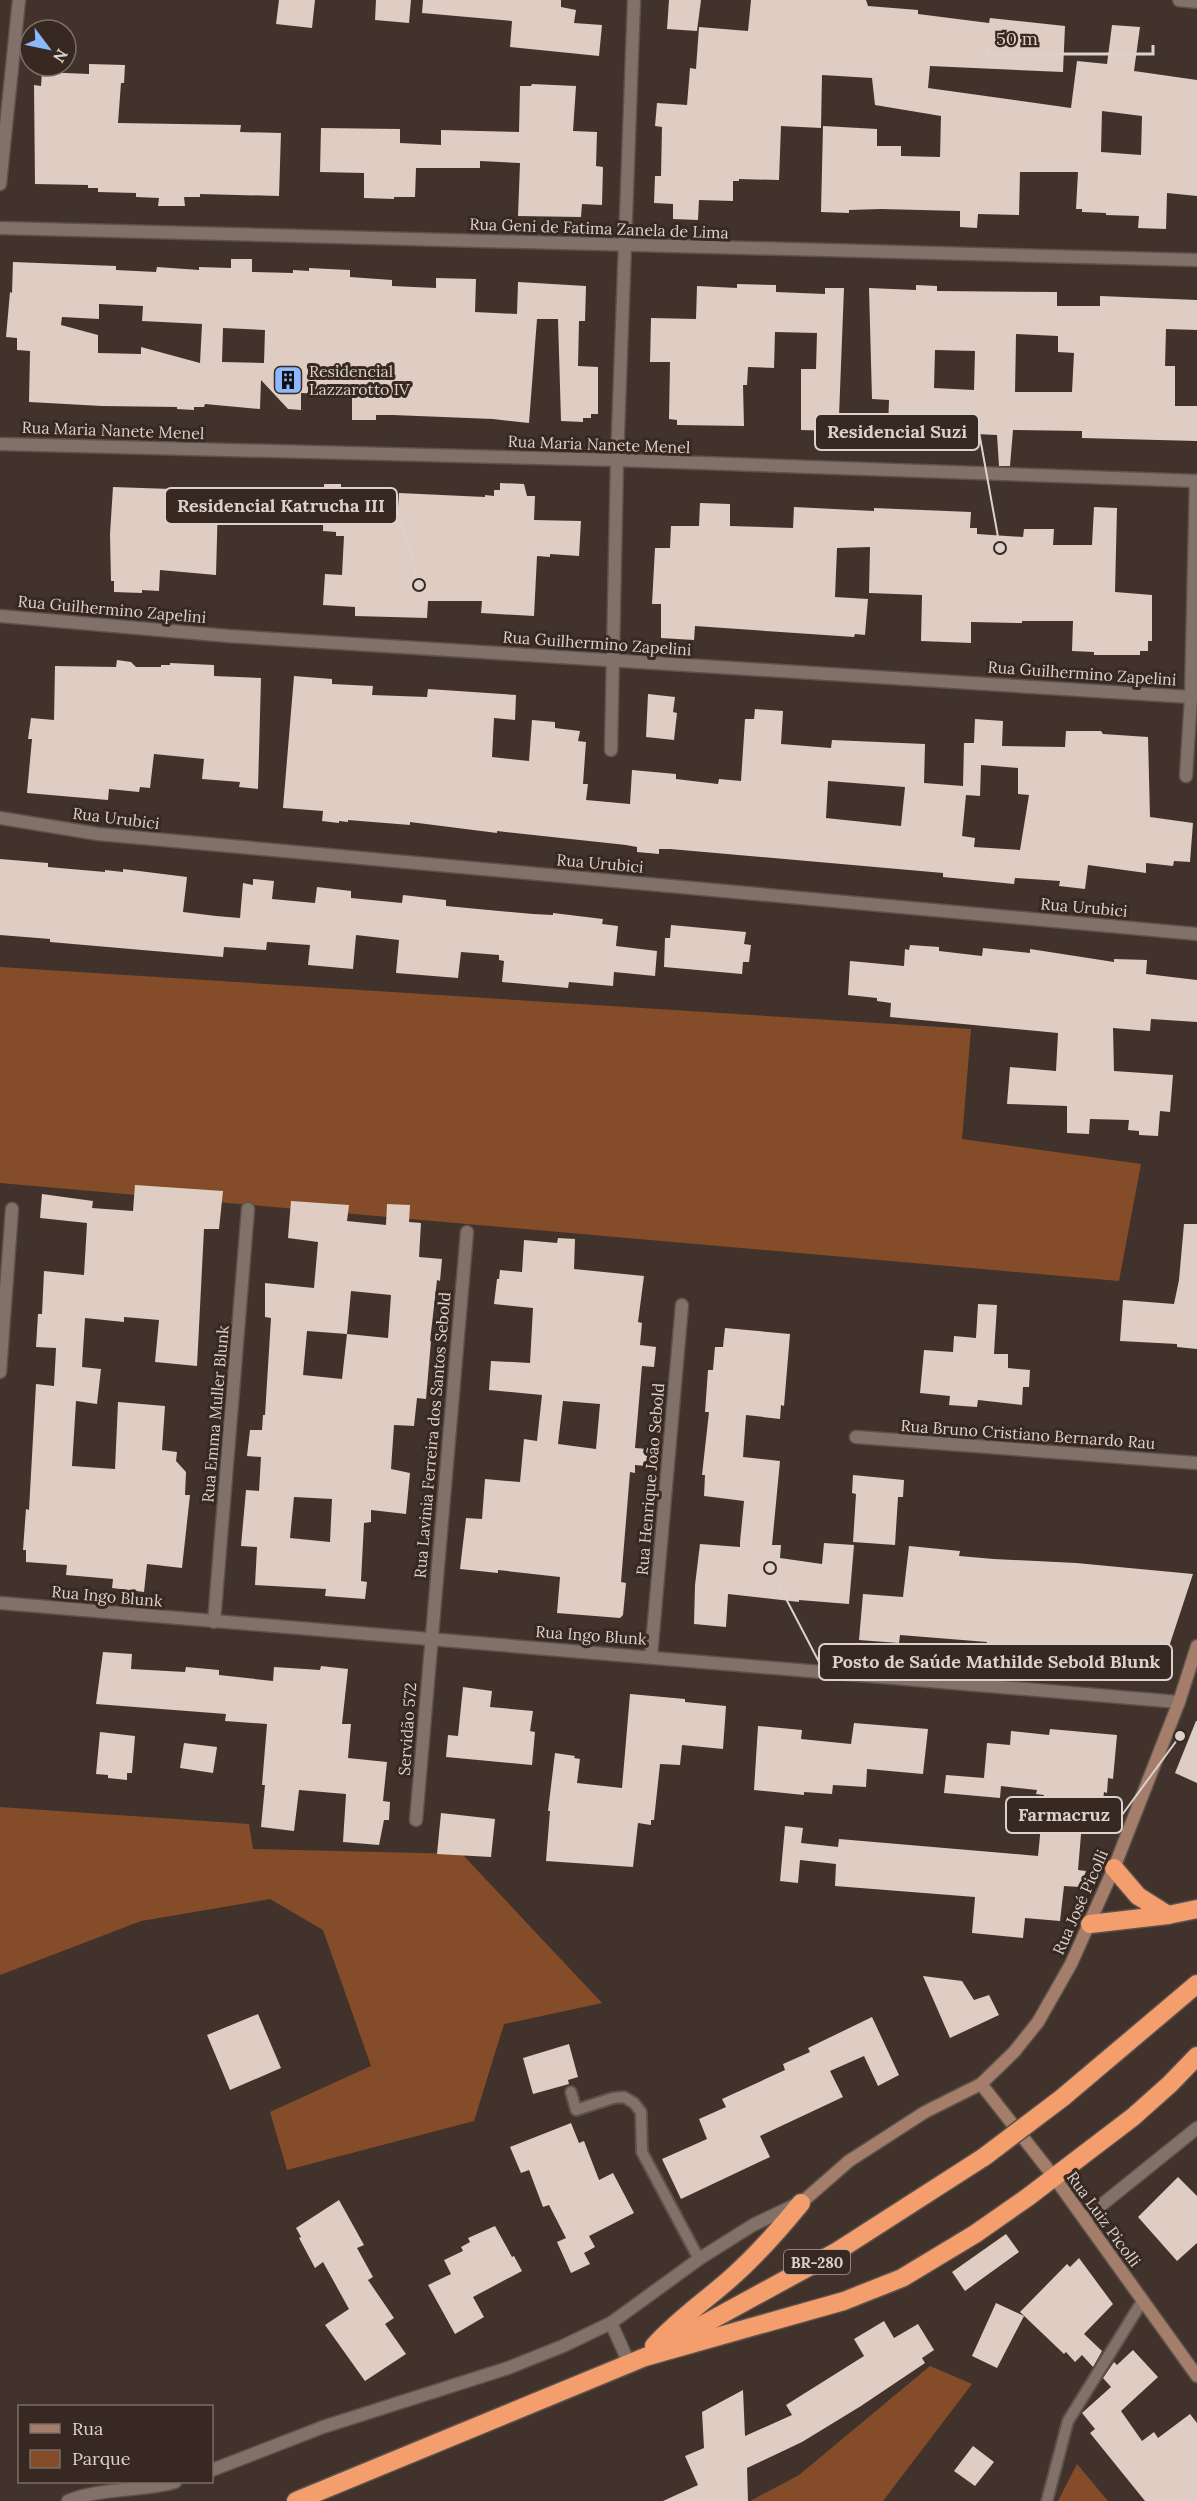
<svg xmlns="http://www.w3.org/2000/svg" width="1197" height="2501" font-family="Lora,serif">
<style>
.green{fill:#854c2a}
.building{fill:#dfccc3;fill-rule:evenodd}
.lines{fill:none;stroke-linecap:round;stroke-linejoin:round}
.lane-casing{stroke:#5d514b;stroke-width:14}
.street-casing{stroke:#5d514b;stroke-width:15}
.secondary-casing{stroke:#5d514b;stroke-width:15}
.highway-casing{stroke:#5d514b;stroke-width:21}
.lane{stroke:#827169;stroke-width:10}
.street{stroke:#827169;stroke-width:12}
.secondary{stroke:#a47e6a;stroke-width:12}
.highway{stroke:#f59e6d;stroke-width:18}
.highway-bridge-casing{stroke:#5d514b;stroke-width:21;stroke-linecap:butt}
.highway-bridge{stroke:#f59e6d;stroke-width:18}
.labels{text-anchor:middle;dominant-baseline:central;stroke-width:6;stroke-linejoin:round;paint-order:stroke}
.shield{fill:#372921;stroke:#aa9f99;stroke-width:1.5}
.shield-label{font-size:15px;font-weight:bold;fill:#dbd2cd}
.street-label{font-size:16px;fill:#dbd2cd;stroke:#372921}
.poi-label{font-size:16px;fill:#dbd2cd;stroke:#372921;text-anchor:start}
.leader{fill:none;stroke:#dbd2cd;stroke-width:2}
.callout-dot{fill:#dbd2cd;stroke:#372921;stroke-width:2}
.callout{fill:#372921;stroke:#dbd2cd;stroke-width:2}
.callout-label{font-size:18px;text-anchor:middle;font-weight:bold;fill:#dbd2cd}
</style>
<rect width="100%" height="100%" fill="#41332b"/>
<g class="green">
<polygon points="0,967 971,1029 962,1139 1141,1164 1119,1281 0,1183"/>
<polygon points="0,1807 249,1824 253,1849 462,1854 602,2003 504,2024 474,2121 287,2170 270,2112 371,2066 323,1930 270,1899 141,1921 0,1975"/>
<polygon points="930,2366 972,2384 883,2501 750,2501 799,2475"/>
<polygon points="1077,2464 1108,2501 1058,2501"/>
</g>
<g class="building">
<polygon points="279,0 315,0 312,28 276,24"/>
<polygon points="376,0 411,0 409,23 375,20"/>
<polygon points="423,0 561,0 561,7 576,10 574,23 602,25 599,56 510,47 512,21 422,13"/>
<polygon points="669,0 701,0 697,31 667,29"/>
<path d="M751 0H866L868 6 918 10V14L989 23 990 18 1065 26 1063 72 930 66 928 88 1071 108 1077 61 1107 64 1112 25 1140 27 1134 71 1197 80V196L1167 193 1166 229 1138 228 1139 216 1106 215V213L1082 212V209H1076L1078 172H1020L1019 215 978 214 977 228 960 227V211L881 209 849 210V213L821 212 823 126 877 129V146H901V156L940 157 941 116 875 105 872 78 822 75 821 128 781 126 779 180 739 179V181H733V201L699 200 698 220 673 219V204L654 203 655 176H661L662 127 655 126 657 103 687 105 690 68 696 69 699 27 748 31ZM1102 111 1142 116 1141 155 1101 152Z"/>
<polygon points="89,64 125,65 124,83 121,83 118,123 241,125 240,132 281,133 279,196 200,194 200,197 184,197 185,206 158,206 159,198 136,197 136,193 98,192 98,188 88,188 88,185 35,184 34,85 41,86 42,72 89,74"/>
<polygon points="532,84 576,86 573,131 597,132 596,166 603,167 602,205 582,204 581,217 518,216 520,163 480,161 480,168 416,168 415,197 394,197 394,199 364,198 364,173 320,172 321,128 400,129 400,143 441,145 441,130 519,132 520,86 531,86"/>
<path d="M231 259H252V272L293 273V270L309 271V268L350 270V277L392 280V286L436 288V278L476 279 475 312 517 314 518 282 586 286 585 321H579L578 366 598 367V414H591V418H583V422L561 421 558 319H537L529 423 493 419 393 415H376V420H352V396L301 393V410L288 409 261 380 260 409 205 404 204 407H194V410L177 409V407L102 406 29 402 30 351 17 350V338L6 337 10 292 12 293 13 262 116 266V270L156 272 157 267 199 270V267L231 268ZM99 304 143 306 142 321 202 324 200 363 141 347V354L98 353V335L61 325 62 317 99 319ZM223 328 265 330 264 363 222 362Z"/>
<polygon points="737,284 776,285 776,292 825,294 825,288 844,288 839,416 836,416 836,431 801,430 801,369 816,369 817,333 775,332 774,368 748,367 747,385 743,385 744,426 677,425 677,420 669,419 670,362 650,362 651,318 696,319 697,286 737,288"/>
<path d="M916 285 937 286V291L1057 292V306H1100V296L1197 300V330L1166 329 1165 366H1175V406H1197V441L1082 438V431L1013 430 1010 466H999L997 435 888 430 889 400 872 399 869 288 916 290ZM1016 334 1058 336V352L1074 353 1072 392H1015ZM935 350 975 351 974 390 934 388Z"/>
<polygon points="500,483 524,484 527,496 535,496 534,520 581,521 579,556 550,554 550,557 537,556 534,616 481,613 482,601 428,601 427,618 355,616 355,607 323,605 325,574 342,575 344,536 336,536 336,532 323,531 324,484 341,484 341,505 398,507 399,493 485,497 485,495 494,496 494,490 500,490"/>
<polygon points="113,487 200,490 200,500 218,501 216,575 160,570 159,591 142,590 142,593 114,592 114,581 111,581 110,534"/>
<polygon points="700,503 730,504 730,526 793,528 794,507 874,511 874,508 971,512 970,528 977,528 977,534 1023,537 1024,529 1054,529 1053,545 1092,545 1094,507 1117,508 1115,592 1152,595 1152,641 1148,641 1148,651 1140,651 1140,655 1094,655 1094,652 1072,651 1073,621 1022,621 1022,623 971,622 971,643 921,641 922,595 869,593 870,547 837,548 835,597 868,599 865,635 855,634 854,637 695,626 694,640 661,638 661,604 652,604 655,548 670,548 671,526 699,526"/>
<polygon points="117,660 131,662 136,667 161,667 161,665 170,665 170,663 214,665 214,676 261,678 258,789 239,787 240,782 202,779 204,759 154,754 150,788 140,787 139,792 109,789 108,800 27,793 32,739 28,739 31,718 54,720 55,666 116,667"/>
<path d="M294 676 332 679V684L373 686 372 695 427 697 428 689 516 695 515 720 494 718 492 757 529 761 532 720 555 722V728L580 731 578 741 586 742 583 784H588L586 800 630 804 632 770 676 774V779L718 784 719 779 741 781 745 719H754L755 709 783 711 781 744 831 748 832 740 925 744 924 783 963 786 964 743H974L975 719 1003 721 1002 746 1065 747 1066 731H1101L1103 734 1148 737 1150 817 1193 823 1190 862 1174 861 1173 866 1146 863V873L1088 865 1085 889 1059 886 1060 881 1015 878 1014 884 943 877V873L670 849H659V854L637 852V847L626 845 497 831V833L410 822V825L348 820V822L339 821V823L322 821 323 811 283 808ZM981 765 1018 768V794L1029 795 1020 850 974 847 975 838 962 836 966 795 980 796ZM828 781 905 787 901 826 826 818Z"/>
<polygon points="648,694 675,697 673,712 677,713 674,740 646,737"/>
<polygon points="0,859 48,863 48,867 105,872 105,870 123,872 123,869 187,877 183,912 216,916 240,918 243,883 253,885 253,879 274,881 272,899 315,903 317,887 351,891 351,898 402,903 403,895 446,900 446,906 533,914 553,915 553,913 603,919 602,924 618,926 616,946 657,951 655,976 614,972 613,986 569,982 568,988 502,982 504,961 499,960 499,955 461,952 458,978 396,973 399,940 356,935 353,969 308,965 310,945 267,942 266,950 224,947 223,957 50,942 50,939 0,935"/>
<polygon points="671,925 746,932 744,944 751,945 749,962 743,962 742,974 664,967 665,938 670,938"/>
<polygon points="910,945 939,947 939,951 982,956 983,948 1030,953 1030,949 1114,962 1114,959 1147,960 1146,974 1197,980 1197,1022 1151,1019 1150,1031 1113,1028 1114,1071 1173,1075 1170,1112 1160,1111 1158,1136 1139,1135 1139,1131 1128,1130 1129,1120 1090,1119 1089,1134 1067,1133 1067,1106 1007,1104 1010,1067 1056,1071 1058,1033 890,1017 891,1003 877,1001 877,998 848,995 850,961 904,966 905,949 909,950"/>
<polygon points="135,1185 223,1191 219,1229 204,1229 197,1366 155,1362 159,1320 124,1317 124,1322 85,1318 82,1367 101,1369 97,1404 76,1401 72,1466 115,1469 118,1402 165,1406 162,1450 177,1452 176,1461 186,1472 185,1495 190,1495 182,1568 147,1564 144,1592 112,1588 113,1579 66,1575 67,1565 26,1562 26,1550 23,1550 26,1509 29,1510 36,1384 54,1386 56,1348 36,1347 38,1314 42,1314 44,1271 84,1275 87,1223 40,1218 42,1194 93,1201 92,1208 133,1211"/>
<path d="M291 1201 349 1205 347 1221 386 1225 387 1204 410 1205 409 1222 421 1223 419 1257 442 1259 440 1281 437 1280 430 1341H431L426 1399 417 1398 414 1426 394 1425 391 1469 410 1473 406 1514 371 1510V1522L364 1523 361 1581 367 1582 365 1599 325 1596 326 1589 255 1585 257 1547 241 1546 246 1490 259 1491 261 1457 247 1456 250 1430H262L263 1415H265L271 1318 265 1317V1283L314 1288 318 1242 288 1238ZM351 1291 391 1295 388 1338 347 1334ZM307 1331 347 1334 342 1379 303 1375ZM294 1497 332 1499 330 1542 290 1538Z"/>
<polygon points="1184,1224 1197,1224 1197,1349 1177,1347 1177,1344 1120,1341 1123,1300 1174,1304 1179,1280"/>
<path d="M558 1238 575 1239 574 1269 644 1276 638 1322 642 1323 640 1345 656 1347 654 1367 642 1366 635 1448 648 1449 646 1466 635 1465V1473L630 1472 621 1582 626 1583 623 1615 620 1618 557 1613 560 1577 498 1570V1573L460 1569 466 1518 482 1519 485 1479 520 1482 524 1439 537 1441 542 1395 489 1390 491 1361 530 1363 533 1308 494 1304 497 1279H499L500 1270 522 1272 524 1240 557 1243ZM563 1401 600 1404 596 1449 558 1444Z"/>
<polygon points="978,1304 997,1305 994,1354 1008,1354 1008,1368 1030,1370 1029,1387 1023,1387 1022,1405 978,1400 977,1407 949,1405 950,1396 920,1393 924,1350 953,1352 954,1336 976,1338"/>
<polygon points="725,1328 790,1334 784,1406 781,1405 780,1419 746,1415 743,1457 780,1461 772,1545 781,1545 780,1558 822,1564 824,1543 854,1545 849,1604 799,1600 799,1602 728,1594 726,1627 694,1624 695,1585 700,1544 740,1547 740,1542 744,1501 704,1496 705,1475 702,1475 709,1412 705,1412 708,1370 713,1370 715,1347 723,1347"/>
<polygon points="853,1475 904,1480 903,1497 898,1497 895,1545 853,1542 856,1494 852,1493"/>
<polygon points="909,1546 960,1551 959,1556 994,1559 1076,1563 1193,1574 1160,1674 1144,1676 1096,1659 1098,1672 1043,1666 1013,1663 1013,1659 1005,1657 1005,1652 986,1650 987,1642 900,1635 899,1643 859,1640 863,1594 903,1597"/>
<polygon points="103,1652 132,1654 131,1669 185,1672 186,1667 219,1670 219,1675 273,1681 274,1667 320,1670 321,1666 348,1669 342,1724 351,1724 348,1758 387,1762 383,1801 390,1802 389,1820 384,1820 379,1845 343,1842 346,1794 299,1790 294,1831 261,1827 265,1785 262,1785 267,1724 225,1721 226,1714 96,1704"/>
<polygon points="463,1687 492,1691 490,1707 533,1711 530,1731 535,1732 532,1765 446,1757 448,1735 458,1736"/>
<polygon points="630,1694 685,1699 685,1702 726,1706 723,1749 682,1745 680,1765 660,1764 654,1820 651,1820 651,1825 638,1823 633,1867 546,1861 550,1811 548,1811 555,1753 575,1756 574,1758 580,1759 577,1783 622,1788"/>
<polygon points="1196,1721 1197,1721 1197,1783 1175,1773"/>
<polygon points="854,1723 928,1729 923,1774 867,1769 866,1787 833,1785 832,1794 804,1792 804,1795 754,1790 758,1726 802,1730 801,1739 851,1744"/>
<polygon points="1050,1729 1117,1735 1113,1779 1108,1778 1107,1793 1104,1792 1103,1800 1099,1799 1098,1813 1083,1811 1078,1870 1086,1871 1080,1887 1064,1886 1060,1921 1025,1918 1023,1938 972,1933 975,1897 835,1886 836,1864 800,1860 798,1883 780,1881 785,1826 803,1828 801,1843 838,1847 839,1839 1038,1856 1044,1795 1036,1794 1037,1790 1001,1786 1000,1798 944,1793 946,1775 984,1778 987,1743 1010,1745 1011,1731 1049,1735"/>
<polygon points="100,1732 135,1736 132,1773 127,1773 127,1780 108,1778 108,1775 96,1774"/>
<polygon points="184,1743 217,1747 213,1773 180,1768"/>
<polygon points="441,1813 495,1819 491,1857 437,1854"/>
<polygon points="923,1976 962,1981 974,2000 989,1995 999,2015 950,2038"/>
<polygon points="258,2014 281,2068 230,2090 207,2035"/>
<polygon points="872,2017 899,2075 878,2086 864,2056 830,2071 843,2097 760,2136 770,2157 681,2199 662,2159 707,2139 699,2119 726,2107 722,2099 785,2070 783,2064 810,2052 808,2048"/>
<polygon points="569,2044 578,2077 568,2080 569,2084 533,2094 523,2058"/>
<polygon points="571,2123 579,2143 584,2141 599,2180 613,2173 634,2213 589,2236 595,2247 584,2253 590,2264 571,2273 557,2242 566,2238 549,2205 543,2207 529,2170 521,2173 510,2147"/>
<polygon points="1178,2177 1197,2196 1197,2243 1177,2261 1138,2217"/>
<polygon points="339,2200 364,2245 357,2248 373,2277 368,2280 394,2318 385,2324 406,2354 365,2381 325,2325 349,2309 323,2262 315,2268 299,2238 301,2237 296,2228"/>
<polygon points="495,2226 512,2257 514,2256 522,2271 473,2297 484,2317 455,2334 428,2285 451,2274 444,2260 463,2251 461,2247 470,2242 468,2238"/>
<polygon points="1006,2234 1019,2252 965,2291 952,2272"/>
<polygon points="1079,2258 1113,2304 1084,2334 1102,2351 1093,2367 1082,2355 1075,2362 1066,2352 1064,2354 1020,2312 1067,2264 1070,2267"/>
<polygon points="996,2303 1024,2316 997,2368 972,2356"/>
<polygon points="884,2321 894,2338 918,2324 934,2350 922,2358 925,2363 861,2406 802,2442 747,2468 748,2501 663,2501 698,2485 685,2456 704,2448 702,2412 743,2390 745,2436 792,2415 786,2405 864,2356 854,2339"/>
<polygon points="1133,2350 1158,2377 1121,2411 1142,2441 1154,2432 1158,2438 1190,2414 1197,2423 1197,2501 1145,2501 1090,2433 1095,2429 1082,2413 1111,2387 1103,2378 1114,2362 1117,2365"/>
<polygon points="973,2446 994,2462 975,2486 954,2471"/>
</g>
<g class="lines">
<g class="lane-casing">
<g id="lane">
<polyline points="571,2092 576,2110 613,2098 624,2097 634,2103 641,2112 642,2152 699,2259"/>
<polyline points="1047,2501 1068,2421 1143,2300"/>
</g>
</g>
<g class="street-casing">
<g id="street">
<polyline points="1179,0 1197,2"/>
<polyline points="0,184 19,0"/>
<polyline points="0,228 1197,260"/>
<polyline points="0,444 617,460 1197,481"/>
<polyline points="0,616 228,636 1191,697"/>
<polyline points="611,750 617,460 634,0"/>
<polyline points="1186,776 1191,697 1196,481"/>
<polyline points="0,818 98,834 1197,934"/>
<polyline points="0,1372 12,1209"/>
<polyline points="856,1437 1197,1463"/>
<polyline points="0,1603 1179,1702"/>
<polyline points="214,1622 248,1209"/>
<polyline points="651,1656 682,1305"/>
<polyline points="416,1820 467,1232"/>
<polyline points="1084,2219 1197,2128"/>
<polyline points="611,2323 629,2363"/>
<polyline points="212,2470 323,2427 508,2368 563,2346 611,2323 699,2259 753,2225 797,2204"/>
<path d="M68 2501C103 2487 140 2492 175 2482"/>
</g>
</g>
<g class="secondary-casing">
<g id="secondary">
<polyline points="981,2084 1054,2177 1197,2376"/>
<polyline points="801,2203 849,2161 925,2112 981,2084 1014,2052 1038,2022 1071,1964 1114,1868 1179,1702 1197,1646"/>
</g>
</g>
<g class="highway-casing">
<g id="highway">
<polyline points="1114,1868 1138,1896 1168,1915"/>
<polyline points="1090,1924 1168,1915 1197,1909"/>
<polyline points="1062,2098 1197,1984"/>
<polyline points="673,2341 836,2252 984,2157"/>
<path d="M654 2346C677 2320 705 2301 731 2278 757 2255 779 2230 801 2203"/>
<polyline points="296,2501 645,2357 844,2301 902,2278 975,2234 1028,2197 1133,2117 1170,2084 1197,2056"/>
</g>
</g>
<use href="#lane" class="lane"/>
<use href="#street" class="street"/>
<use href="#secondary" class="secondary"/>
<use href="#highway" class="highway"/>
<g class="highway-bridge-casing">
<polyline id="highway-bridge" points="984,2157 1062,2098"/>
</g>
<use href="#highway-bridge" class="highway-bridge"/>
</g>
<defs>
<g id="building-square" transform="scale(1.5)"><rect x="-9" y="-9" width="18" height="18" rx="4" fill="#8eb8fd" stroke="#372921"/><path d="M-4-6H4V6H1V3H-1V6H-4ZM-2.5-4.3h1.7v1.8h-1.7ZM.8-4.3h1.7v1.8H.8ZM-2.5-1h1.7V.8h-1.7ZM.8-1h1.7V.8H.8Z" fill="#111"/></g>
</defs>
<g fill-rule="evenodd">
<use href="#building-square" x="288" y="380"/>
</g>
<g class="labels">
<rect class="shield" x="784" y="2250" width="66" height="24" rx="4.5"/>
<g class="shield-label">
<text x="817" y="2262">BR-280</text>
</g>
<g class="street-label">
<text transform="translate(599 228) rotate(2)">Rua Geni de Fatima Zanela de Lima</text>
<text transform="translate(113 430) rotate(2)">Rua Maria Nanete Menel</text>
<text transform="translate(599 444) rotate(2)">Rua Maria Nanete Menel</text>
<text transform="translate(112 609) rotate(5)">Rua Guilhermino Zapelini</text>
<text transform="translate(597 643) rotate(4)">Rua Guilhermino Zapelini</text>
<text transform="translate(1082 673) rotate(4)">Rua Guilhermino Zapelini</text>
<text transform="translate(116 818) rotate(7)">Rua Urubici</text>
<text transform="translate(600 863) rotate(5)">Rua Urubici</text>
<text transform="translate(1084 907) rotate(5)">Rua Urubici</text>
<text transform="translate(215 1414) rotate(-85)">Rua Emma Muller Blunk</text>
<text transform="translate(1028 1434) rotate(4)">Rua Bruno Cristiano Bernardo Rau</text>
<text transform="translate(432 1435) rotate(-85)">Rua Lavinia Ferreira dos Santos Sebold</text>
<text transform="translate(650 1479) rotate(-85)">Rua Henrique João Sebold</text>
<text transform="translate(107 1596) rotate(5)">Rua Ingo Blunk</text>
<text transform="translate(591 1635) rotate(4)">Rua Ingo Blunk</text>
<text transform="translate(407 1729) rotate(-86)">Servidão 572</text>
<text transform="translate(1080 1902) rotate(-66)">Rua José Picolli</text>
<text transform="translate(1104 2219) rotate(54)">Rua Luiz Picolli</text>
</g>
<g class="poi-label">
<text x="309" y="371">Residencial<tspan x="309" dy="18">Lazzarotto IV</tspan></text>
</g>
</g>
<path class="leader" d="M1000 548L979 432M419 585L397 506M770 1568L819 1662M1180 1736L1122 1815"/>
<g class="callout-dot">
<circle cx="1000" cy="548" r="6"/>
<circle cx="419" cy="585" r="6"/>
<circle cx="770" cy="1568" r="6"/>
<circle cx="1180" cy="1736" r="6"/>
</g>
<g class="callout">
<rect x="815" y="414" width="164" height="36" rx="6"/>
<rect x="165" y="488" width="232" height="36" rx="6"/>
<rect x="819" y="1644" width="353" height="36" rx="6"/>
<rect x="1006" y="1797" width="116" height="36" rx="6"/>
</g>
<g class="callout-label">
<text x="897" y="438">Residencial Suzi</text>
<text x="281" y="512">Residencial Katrucha III</text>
<text x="996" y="1668">Posto de Saúde Mathilde Sebold Blunk</text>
<text x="1064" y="1821">Farmacruz</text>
</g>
<rect x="18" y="2405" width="195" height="78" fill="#372921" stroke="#796d66" stroke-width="1.5"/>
<rect x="30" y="2424" width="30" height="9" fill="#a47e6a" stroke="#796d66" stroke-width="1.5"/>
<text x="72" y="2435" font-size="18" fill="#dbd2cd">Rua</text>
<rect x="30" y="2450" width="30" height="18" fill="#854c2a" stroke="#796d66" stroke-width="1.5"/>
<text x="72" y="2465" font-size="18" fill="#dbd2cd">Parque</text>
<g transform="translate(48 48) rotate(122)"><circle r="28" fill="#372921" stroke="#796d66" stroke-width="1.5"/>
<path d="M0-4.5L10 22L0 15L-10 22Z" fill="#8eb8fd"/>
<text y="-9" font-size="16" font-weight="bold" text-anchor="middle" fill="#dbd2cd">N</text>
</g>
<path d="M987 45v9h166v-9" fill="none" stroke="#dbd2cd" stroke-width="3"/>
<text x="996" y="45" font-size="18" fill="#dbd2cd" stroke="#372921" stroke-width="4.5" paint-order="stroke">50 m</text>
</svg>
